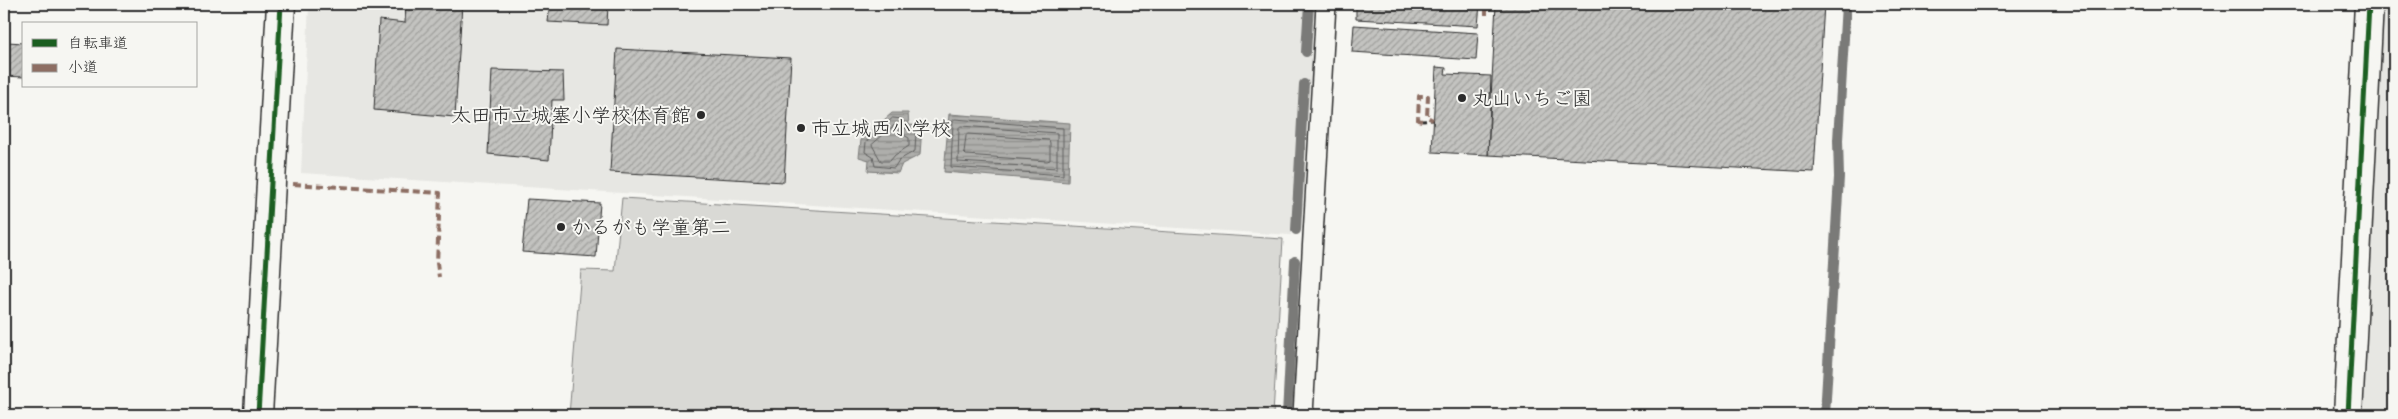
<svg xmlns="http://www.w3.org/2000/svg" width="2398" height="419" font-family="Caveat,'Klee One',sans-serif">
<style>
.built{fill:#e7e7e3}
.pitch{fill:#d9d9d5;stroke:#828280}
.water{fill:url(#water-rules);stroke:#7a7a78}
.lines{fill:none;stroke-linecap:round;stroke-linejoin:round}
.shore{stroke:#5f5f5e;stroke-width:1}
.stream{stroke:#7a7a78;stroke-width:10}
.building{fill:url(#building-hatch);stroke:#2b2b2b}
.service-casing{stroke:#2b2b2b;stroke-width:22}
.minor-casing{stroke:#2b2b2b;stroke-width:31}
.tertiary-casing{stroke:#2b2b2b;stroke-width:31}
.path{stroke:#2b2b2b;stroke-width:3;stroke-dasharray:4 4;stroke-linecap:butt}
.service{stroke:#f6f6f2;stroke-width:19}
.minor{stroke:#f6f6f2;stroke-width:28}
.tertiary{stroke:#f6f6f2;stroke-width:28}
.quiet{stroke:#8d6e63;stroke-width:4;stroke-dasharray:8 4;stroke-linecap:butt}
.cycleway-casing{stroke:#f6f6f2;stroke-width:8}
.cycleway{stroke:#1b5e20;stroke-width:5}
.poi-dot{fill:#2b2b2b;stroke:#f6f6f2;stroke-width:2}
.labels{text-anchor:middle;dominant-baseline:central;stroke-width:4;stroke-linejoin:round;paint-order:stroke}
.poi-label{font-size:20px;fill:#2b2b2b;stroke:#f6f6f2;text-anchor:start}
</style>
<defs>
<pattern id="water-rules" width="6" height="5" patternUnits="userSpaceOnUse" patternTransform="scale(1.25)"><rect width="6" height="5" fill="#aeaeab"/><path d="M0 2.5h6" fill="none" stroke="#8e8e8b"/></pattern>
<pattern id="building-hatch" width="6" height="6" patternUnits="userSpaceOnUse" patternTransform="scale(1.25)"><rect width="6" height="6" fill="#c3c3c0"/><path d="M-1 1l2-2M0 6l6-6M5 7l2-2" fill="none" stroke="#9f9f9c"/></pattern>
</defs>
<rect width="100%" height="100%" fill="#f6f6f2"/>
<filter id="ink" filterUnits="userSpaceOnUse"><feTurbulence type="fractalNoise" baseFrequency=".02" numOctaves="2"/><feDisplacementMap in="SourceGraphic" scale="10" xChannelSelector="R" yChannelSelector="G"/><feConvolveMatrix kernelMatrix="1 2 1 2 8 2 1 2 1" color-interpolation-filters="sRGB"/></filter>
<g filter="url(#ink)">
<g class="built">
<polygon points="309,4 1305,4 1302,54 1313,54 1312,83 1301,83 1291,235 301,173"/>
<polygon points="2382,4 2394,4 2394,415 2358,415"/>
</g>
<polygon class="pitch" points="622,198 1283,239 1273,415 569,415 581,270 615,271"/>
<g class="water">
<polygon points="892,113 908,113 909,125 922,126 920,155 902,164 898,173 868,171 869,160 859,157 861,140"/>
<polygon points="949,114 1070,123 1068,182 944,172"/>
</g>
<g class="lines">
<g class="shore">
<polygon points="893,118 902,119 906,129 916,132 915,151 899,160 894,168 875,166 873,157 865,152 866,142"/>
<polygon points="955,119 1063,128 1063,175 951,167 953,121"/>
<polygon points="895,125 902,134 909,138 909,146 895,155 890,161 881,161 872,145"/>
<polygon points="961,126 1057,133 1057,168 958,162 959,128"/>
<polygon points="968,134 1049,140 1050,143 1050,160 1047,161 966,155 964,153 966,136"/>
</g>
<g class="stream">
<polyline points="1306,52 1309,4"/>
<polyline points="1296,230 1304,84"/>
<polyline points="1287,415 1295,261"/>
<polyline points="1825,415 1839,177 1838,140 1846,4"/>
</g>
</g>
<g class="building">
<polygon points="406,4 462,4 455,117 374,110 379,20 405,23"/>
<polygon points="550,4 608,4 607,25 548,22"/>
<polygon points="1356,4 1480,4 1478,26 1356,19"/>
<polygon points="1496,4 1824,4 1814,172 1488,155"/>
<polygon points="1354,25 1478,33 1476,60 1352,52"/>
<polygon points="7,42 24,43 24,77 4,76"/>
<polygon points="617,49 791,58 784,182 610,172"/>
<polygon points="1436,67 1446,68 1445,74 1491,76 1488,155 1432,152"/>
<polygon points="492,70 563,72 564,100 552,100 549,160 488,154"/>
<polygon points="527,199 600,203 596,257 522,252"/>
</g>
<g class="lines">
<g class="service-casing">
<polyline id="service" points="1303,415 1326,4"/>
</g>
<g class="minor-casing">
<polyline id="minor" points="2348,415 2369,4"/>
</g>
<g class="tertiary-casing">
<polyline id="tertiary" points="258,415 281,4"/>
</g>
<polyline class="path" points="1422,121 1433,120"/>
<use href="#service" class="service"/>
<use href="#minor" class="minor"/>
<use href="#tertiary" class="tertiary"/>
<g class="quiet">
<polyline points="1486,15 1486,4"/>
<polyline points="1422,121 1418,120 1419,96 1428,96 1427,117 1433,120"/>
<polyline points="293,184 440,193 437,263 439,277"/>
</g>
<g class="cycleway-casing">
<g id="cycleway">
<polyline points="258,415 281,4"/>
<polyline points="2348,415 2369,4"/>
</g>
</g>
<use href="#cycleway" class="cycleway"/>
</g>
</g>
<g class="poi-dot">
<circle cx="1462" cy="98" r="5"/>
<circle cx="701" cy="115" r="5"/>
<circle cx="801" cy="128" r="5"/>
<circle cx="561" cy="227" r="5"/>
</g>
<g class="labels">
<g class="poi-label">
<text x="1472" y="98">丸山いちご園</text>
<text x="691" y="115" text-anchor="end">太田市立城塞小学校体育館</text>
<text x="811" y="128">市立城西小学校</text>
<text x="571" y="227">かるがも学童第二</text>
</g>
</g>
<rect width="2398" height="419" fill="none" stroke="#f6f6f2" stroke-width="20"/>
<rect x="10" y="10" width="2378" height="399" fill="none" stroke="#2b2b2b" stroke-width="2" filter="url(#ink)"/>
<rect x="22" y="22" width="175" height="65" fill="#f6f6f2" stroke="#a5a5a2"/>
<rect x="32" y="39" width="25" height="8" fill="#1b5e20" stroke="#a5a5a2"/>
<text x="68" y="48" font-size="15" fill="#2b2b2b">自転車道</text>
<rect x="32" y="64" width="25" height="8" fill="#8d6e63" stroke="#a5a5a2"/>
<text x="68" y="72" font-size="15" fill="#2b2b2b">小道</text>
</svg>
